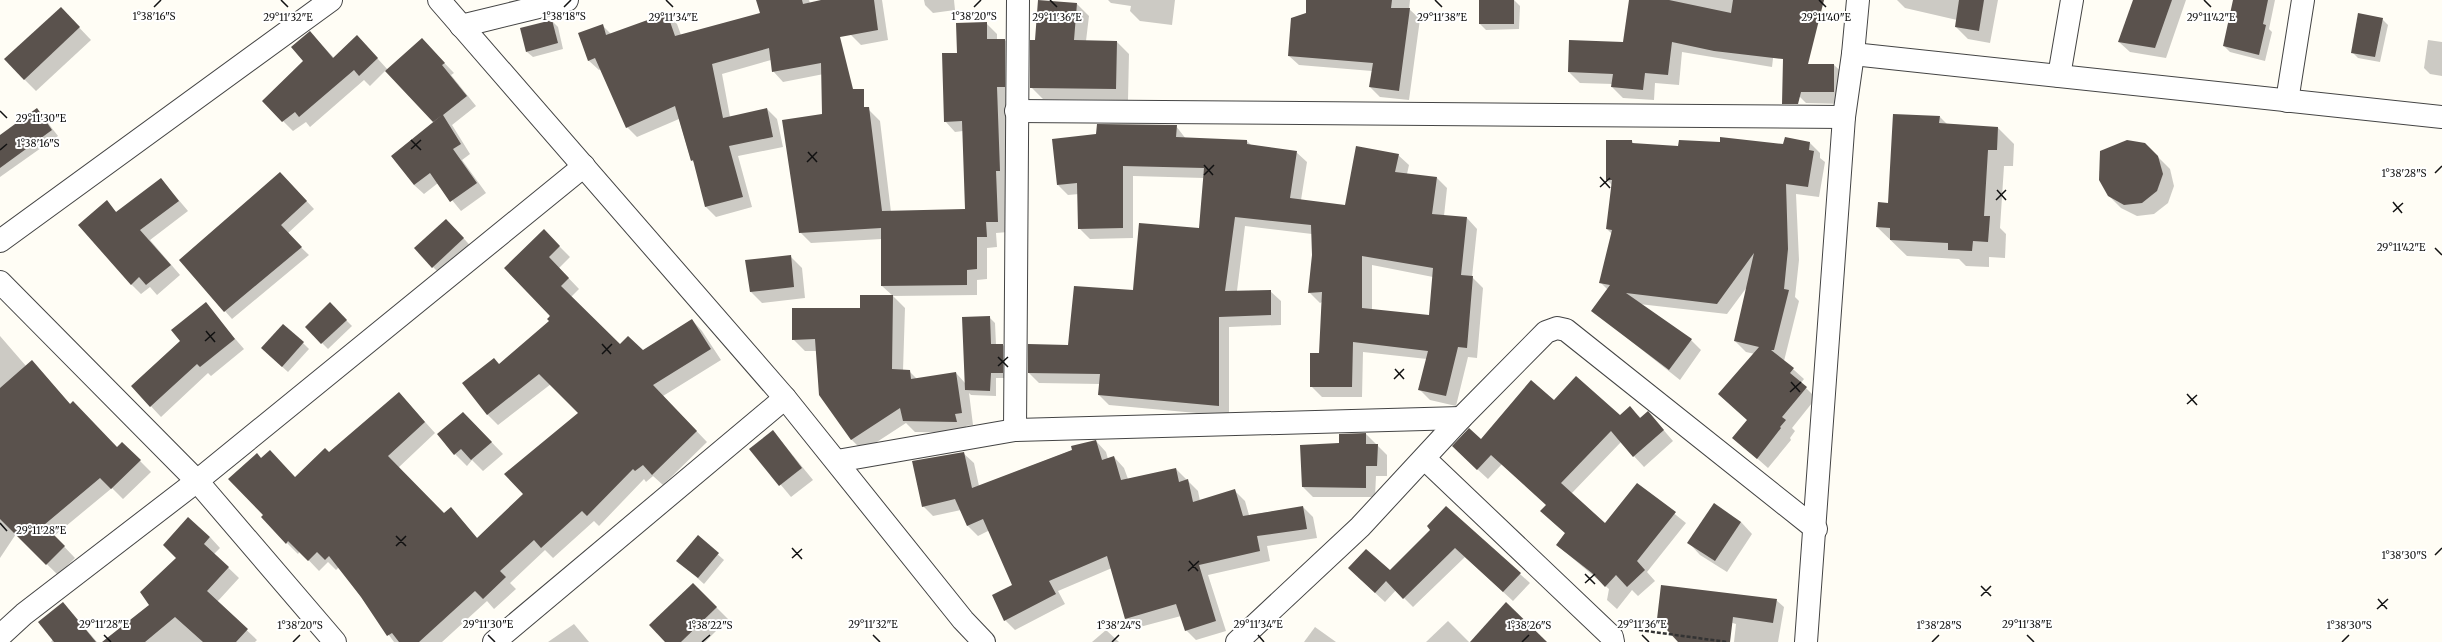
<svg xmlns="http://www.w3.org/2000/svg" width="2442" height="642" font-family="Merriweather,serif">
<style>
.shadow{fill:#0003;fill-rule:evenodd}
.building{fill:#5a524d;fill-rule:evenodd}
.lines{fill:none;stroke-linecap:round;stroke-linejoin:round}
.minor-casing{stroke:#444;stroke-width:24}
.path{stroke:#333;stroke-width:2.5;stroke-dasharray:4 2;stroke-linecap:butt}
.minor{stroke:#fff;stroke-width:22}
.ticks{fill:none;stroke:#111;stroke-width:1.5}
.ticks-label{font-size:10px;text-anchor:middle;fill:#111;stroke:#fff;stroke-width:4;stroke-linejoin:round;paint-order:stroke}
</style>
<rect width="100%" height="100%" fill="#fffdf5"/>
<g class="shadow">
<polygon points="757,0 809,0 829,73 783,82 773,71 771,60 722,74 730,117 767,109 777,119 783,147 738,156 752,207 716,217 706,207 695,163 691,160 679,119 637,137 627,127 601,69 599,70 588,60 602,25 611,34 667,14 677,24 681,35 761,14"/>
<polygon points="845,0 882,0 888,40 861,45 851,35"/>
<polygon points="924,0 954,0 955,10 933,13 925,5"/>
<polygon points="1108,0 1175,0 1172,25 1140,21 1130,11 1131,6 1111,3"/>
<polygon points="1349,0 1410,0 1409,9 1420,19 1409,100 1380,97 1370,87 1372,71 1299,65 1289,56"/>
<polygon points="1480,0 1514,0 1520,6 1519,29 1486,30 1480,24"/>
<polygon points="1630,0 1780,0 1772,67 1682,52 1679,85 1655,83 1654,100 1623,98 1612,87 1613,84 1580,83 1569,72 1624,43"/>
<polygon points="1897,0 1998,0 1990,43 1968,39 1956,27 1957,20 1905,8"/>
<polygon points="2134,0 2186,0 2166,58 2130,52 2119,42"/>
<polygon points="2234,0 2275,0 2269,29 2272,32 2265,61 2230,52 2224,46"/>
<polygon points="1077,4 1089,16 1086,41 1117,42 1129,54 1128,100 1043,99 1031,87 1036,41"/>
<polygon points="2382,19 2388,25 2380,62 2358,58 2352,52"/>
<polygon points="72,20 91,40 36,91 24,79"/>
<polygon points="552,21 558,27 563,49 533,57 527,52"/>
<polygon points="986,23 997,34 997,40 1005,40 1015,51 1008,232 996,233 997,247 987,248 987,279 977,280 977,295 893,296 905,308 903,371 909,371 917,379 956,373 965,383 989,317 995,323 996,345 1003,345 1009,351 1008,378 996,378 996,396 971,395 969,393 973,425 966,426 968,433 915,432 906,423 863,451 851,439 817,351 805,351 793,339 893,296 882,286 882,239 811,243 800,232 836,117 869,110 880,121 891,212 966,210 963,131 955,132 945,121 958,54"/>
<polygon points="310,32 334,58 367,47 388,70 431,49 454,73 451,75 476,106 452,125 470,154 462,160 486,193 461,211 438,183 424,194 414,185 435,122 386,70 370,86 364,80 310,127 306,122 293,131 283,121 305,61"/>
<polygon points="2428,40 2442,42 2442,76 2430,74 2424,68"/>
<polygon points="1834,65 1846,76 1845,104 1806,103 1795,92"/>
<polygon points="37,109 58,136 0,177 0,137"/>
<polygon points="1940,117 1947,124 1998,128 2014,144 2013,166 2004,166 2000,228 2006,234 2005,258 1989,257 1989,267 1966,266 1959,259 1907,256 1877,227"/>
<path d="M1176 126 1186 139 1247 141 1251 145 1296 152 1307 162 1301 200 1345 206 1398 155 1409 165 1407 174 1437 178 1447 188 1444 216 1467 218 1477 229 1472 277 1483 288 1477 358 1468 357 1456 406 1430 400 1419 389 1427 359 1363 352 1362 397H1322L1311 386 1320 354 1322 302 1320 303 1309 292 1313 255 1312 234 1245 226 1237 291H1270L1281 301V325L1229 327V416L1109 405 1099 395 1100 384 1039 383 1029 373 1069 346 1134 291 1200 229 1204 178 1133 176V238L1090 239 1079 228V194L1068 195 1058 185ZM1372 265 1433 277 1430 316 1372 310Z"/>
<polygon points="1632,141 1634,144 1679,147 1810,143 1820,153 1820,158 1825,162 1819,197 1796,194 1799,260 1795,297 1799,301 1784,361 1804,379 1801,383 1816,398 1792,428 1795,431 1790,438 1791,440 1768,468 1734,438 1748,421 1755,354 1746,352 1735,341 1747,287 1727,314 1639,304 1691,340 1701,350 1680,380 1593,311 1608,290 1600,282 1612,234 1607,229 1612,185 1607,180"/>
<polygon points="2145,144 2170,169 2174,186 2168,203 2154,214 2137,216 2121,208 2109,196"/>
<polygon points="161,179 188,211 150,240 180,275 157,295 150,287 141,294 131,284 107,202 117,213"/>
<polygon points="288,181 314,209 287,234 309,255 232,319 180,260"/>
<polygon points="544,231 570,257 559,268 579,289 571,297 620,346 643,351 692,320 702,331 721,360 663,396 707,442 663,485 653,476 646,482 644,479 599,526 594,521 553,558 545,550 510,583 516,589 494,609 487,601 442,642 394,642 339,567 336,570 328,562 319,571 300,551 298,554 287,543 264,515 262,459 295,478 329,453 399,393 435,433 398,468 444,514 451,508 478,539 524,494 580,413 551,384 498,425 487,414 500,365 550,321"/>
<polygon points="458,232 475,251 445,279 433,267"/>
<polygon points="790,256 802,268 805,298 762,303 750,291"/>
<polygon points="205,304 244,349 211,376 208,373 161,417 132,386 181,341"/>
<polygon points="330,304 352,326 328,349 306,327"/>
<polygon points="0,336 26,366 32,361 71,405 117,448 122,443 151,472 123,499 112,488 54,536 75,558 58,575 16,534 0,558"/>
<polygon points="303,343 309,349 288,372 268,354"/>
<polygon points="1554,401 1620,416 1630,408 1641,418 1648,412 1673,441 1644,467 1621,442 1571,494 1605,525 1637,484 1686,523 1647,572 1655,581 1638,596 1632,590 1617,609 1607,600 1609,589 1557,545 1566,534 1541,511 1547,505 1502,464 1488,479 1464,457 1481,441"/>
<polygon points="475,425 503,454 483,471 472,460 467,466 455,454"/>
<polygon points="773,431 813,480 791,497 751,449"/>
<polygon points="1366,434 1387,455 1387,476 1376,476 1375,497 1313,497 1303,487 1340,443"/>
<polygon points="1096,441 1106,452 1108,459 1114,457 1124,468 1128,479 1176,469 1198,491 1200,501 1235,491 1245,501 1249,515 1303,507 1313,517 1317,538 1267,546 1270,561 1208,575 1226,631 1196,640 1186,630 1181,616 1136,628 1125,618 1112,568 1058,591 1065,604 1015,630 1005,620 1013,585 990,530 978,536 967,525 961,510 933,516 923,506 963,453 974,463 979,486"/>
<polygon points="1714,505 1741,522 1752,534 1727,572 1700,555 1689,543"/>
<polygon points="1446,507 1530,583 1513,601 1465,557 1413,607 1396,590 1385,602 1358,577 1390,572 1431,530"/>
<polygon points="210,537 220,548 214,554 239,578 217,602 257,640 255,642 103,642 150,605"/>
<polygon points="698,537 724,560 704,584 684,566"/>
<polygon points="693,584 728,619 705,642 667,642"/>
<polygon points="1662,586 1776,600 1784,607 1778,642 1734,642 1736,624 1696,612 1691,642 1680,642 1658,618"/>
<polygon points="63,604 73,614 97,642 51,642 53,639"/>
<polygon points="1448,621 1469,642 1426,642"/>
<polygon points="574,624 589,642 548,642"/>
<polygon points="1315,627 1336,642 1304,642"/>
<polygon points="1106,630 1119,642 1092,642"/>
</g>
<g class="building">
<polygon points="756,0 802,0 803,4 821,0 874,0 878,30 840,37 853,89 864,89 864,107 869,107 882,211 965,209 962,121 944,122 942,53 957,53 956,23 987,22 987,39 1005,39 1005,87 997,87 1000,171 996,171 998,222 986,222 987,237 977,237 977,269 967,270 967,285 881,286 881,228 799,233 782,120 822,114 821,63 772,72 769,48 712,64 723,118 767,108 773,137 729,146 743,197 705,207 693,160 691,161 675,106 626,128 595,58 588,61 578,33 603,24 606,35 667,13 675,36 760,13"/>
<polygon points="1038,0 1077,3 1074,40 1117,41 1116,89 1030,88 1030,40 1035,40"/>
<polygon points="1306,0 1392,0 1391,8 1410,8 1399,91 1369,87 1373,63 1288,56 1291,18 1306,13"/>
<rect x="1479" y="0" width="35" height="24"/>
<polygon points="1629,0 1669,0 1731,13 1733,0 1824,0 1808,64 1834,64 1834,92 1801,92 1798,104 1782,104 1783,59 1714,51 1672,42 1668,75 1645,73 1643,90 1611,87 1613,74 1568,72 1569,40 1623,42"/>
<polygon points="1959,0 1984,0 1979,31 1955,27"/>
<polygon points="2133,0 2172,0 2155,48 2118,42"/>
<polygon points="2233,0 2268,0 2263,24 2266,25 2259,55 2223,46"/>
<polygon points="61,7 80,27 24,80 4,59"/>
<polygon points="2358,13 2383,18 2375,57 2351,53"/>
<polygon points="552,20 558,43 526,52 520,28"/>
<polygon points="310,31 333,58 357,35 378,58 359,76 354,70 299,117 295,112 282,122 262,101 303,61 291,47"/>
<polygon points="422,38 445,63 442,65 467,96 443,115 461,144 453,149 477,183 450,202 430,173 414,185 391,156 442,115 433,122 385,71"/>
<polygon points="37,108 52,130 0,168 0,135"/>
<polygon points="1893,114 1940,116 1939,123 1998,127 1997,150 1988,150 1984,216 1990,216 1988,242 1973,241 1972,251 1948,250 1948,243 1890,240 1890,228 1876,227 1878,202 1888,203"/>
<path d="M1097 124 1177 125 1176 137 1247 140V144L1297 151 1290 198 1345 205 1356 146 1399 154 1395 172 1437 177 1432 214 1467 217 1461 275 1473 276 1467 348 1458 347 1446 396 1418 390 1428 351 1353 342 1352 387H1310V353H1319L1322 292 1308 293 1312 255 1311 225 1235 217 1225 291 1271 290V315L1219 317V406L1098 395 1100 374 1028 373V344L1068 345 1074 286 1133 290 1139 223 1199 228 1204 168 1123 166V228L1078 229 1077 183 1057 185 1052 139 1096 134ZM1362 256 1433 268 1429 315 1362 308Z"/>
<polygon points="1720,137 1783,144 1785,137 1810,142 1809,150 1814,151 1808,187 1786,184 1788,249 1784,289 1789,290 1774,350 1771,350 1794,368 1790,373 1807,387 1782,417 1786,420 1780,427 1781,428 1757,459 1732,438 1747,420 1718,394 1759,347 1734,341 1754,253 1717,304 1626,293 1692,339 1669,370 1591,311 1610,285 1599,283 1612,230 1606,229 1612,180 1606,180 1606,140 1632,140 1632,143 1678,146 1679,140 1720,142"/>
<polygon points="2127,140 2145,143 2158,156 2163,174 2157,191 2142,203 2124,205 2108,196 2099,180 2100,151"/>
<polygon points="280,172 307,201 281,225 302,247 224,312 179,260"/>
<polygon points="161,178 179,201 140,230 171,265 146,285 139,277 131,285 78,225 107,200 116,212"/>
<polygon points="446,219 464,238 432,268 414,248"/>
<polygon points="544,229 560,246 549,257 569,278 561,286 620,344 628,336 643,350 692,319 711,349 653,385 697,431 652,475 643,465 635,471 633,469 587,516 582,511 541,548 534,540 500,571 506,577 483,599 475,591 419,642 399,642 392,633 387,636 361,597 329,556 325,560 317,552 308,561 288,541 286,544 261,517 263,515 228,479 257,453 261,458 270,450 295,477 325,448 329,452 399,392 425,422 388,456 444,513 451,507 477,538 523,494 504,474 578,413 539,374 487,415 462,383 494,358 499,364 549,321 547,319 550,316 504,268"/>
<polygon points="791,255 794,287 750,292 745,260"/>
<polygon points="860,295 893,295 892,369 910,370 911,379 956,372 962,413 955,414 957,422 903,421 900,408 851,440 819,395 815,339 792,340 792,308 860,308"/>
<polygon points="206,302 235,339 200,367 197,364 150,407 131,386 180,341 171,330"/>
<polygon points="330,302 347,320 321,344 305,327"/>
<polygon points="990,316 991,344 1003,344 1003,373 991,373 990,391 965,390 962,317"/>
<polygon points="283,324 304,342 282,367 261,348"/>
<polygon points="32,360 70,404 73,401 117,447 122,442 141,460 111,489 100,478 44,525 65,546 46,565 0,519 0,388"/>
<polygon points="1576,376 1620,415 1630,406 1640,418 1648,411 1664,430 1633,457 1611,431 1561,483 1605,523 1637,483 1676,512 1637,561 1645,570 1627,587 1616,575 1605,587 1592,573 1556,545 1565,533 1540,511 1546,505 1491,455 1477,470 1452,446 1469,428 1481,439 1531,380 1554,400"/>
<polygon points="463,412 492,442 471,460 461,449 454,455 437,434"/>
<polygon points="773,430 802,468 779,486 749,449"/>
<polygon points="1366,433 1366,444 1378,444 1377,466 1366,466 1366,488 1302,487 1300,445 1339,443 1339,434"/>
<polygon points="1096,440 1102,460 1114,456 1121,480 1176,468 1179,482 1188,479 1193,502 1235,489 1243,516 1303,506 1307,529 1257,536 1260,551 1199,565 1216,621 1185,631 1176,604 1125,619 1107,556 1049,581 1056,594 1004,621 992,595 1012,585 983,519 967,526 955,499 922,507 912,461 964,452 972,488 1072,450 1071,446"/>
<polygon points="1714,503 1741,522 1715,561 1687,543"/>
<polygon points="1446,506 1521,573 1503,592 1455,548 1403,599 1386,581 1375,593 1348,568 1366,549 1390,570 1430,530 1427,526"/>
<polygon points="188,517 210,537 204,544 229,567 207,591 248,629 236,642 203,642 175,617 145,642 102,642 149,605 140,592 176,558 163,545"/>
<polygon points="698,535 719,553 698,578 676,561"/>
<polygon points="693,583 717,607 681,642 665,642 649,625"/>
<polygon points="1661,585 1777,599 1773,623 1733,617 1730,642 1678,642 1657,619"/>
<polygon points="63,602 96,642 54,642 38,622"/>
<polygon points="1506,602 1547,642 1470,642"/>
</g>
<g class="lines">
<g class="minor-casing">
<g id="minor">
<polyline points="439,0 785,398 963,620 984,642"/>
<polyline points="461,26 567,0"/>
<polyline points="1853,54 2442,117"/>
<polyline points="2059,76 2072,0"/>
<polyline points="2287,101 2303,0"/>
<polyline points="1016,111 1844,117"/>
<polyline points="0,241 331,0"/>
<polyline points="0,282 197,481 335,642"/>
<polyline points="1015,430 1018,0"/>
<polyline points="1425,459 1612,637 1613,642"/>
<polyline points="837,461 1015,430 1461,418"/>
<polyline points="0,636 24,614 197,481 584,166"/>
<polyline points="494,642 785,398"/>
<polyline points="1237,642 1360,527 1461,418 1546,332 1557,328 1566,330 1816,529"/>
<polyline points="1806,642 1844,117 1853,54 1858,0"/>
</g>
</g>
<polyline class="path" points="1639,630 1727,642"/>
<use href="#minor" class="minor"/>
</g>
<path class="ticks" d="M281 0 288 7M666 0 673 7M1050 0 1057 7M1435 0 1442 7M1819 0 1826 7M2204 0 2211 7M154 7 161 0M564 7 571 0M974 7 981 0M0 111 7 118M411 140 421 150M411 149 421 140M0 150 7 144M808 152 817 162M807 162 817 152M1204 165 1213 175M2435 173 2442 166M1204 175 1214 165M1600 177 1610 188M1600 187 1610 178M1997 190 2006 200M1996 200 2006 190M2393 202 2402 213M2393 212 2403 203M2435 248 2442 255M206 331 215 342M205 341 215 332M602 344 611 354M602 354 612 344M998 357 1008 367M998 366 1008 357M1395 369 1404 379M1394 379 1404 369M1791 382 1800 392M1790 392 1801 382M2187 394 2197 405M2187 404 2197 395M0 523 7 531M396 536 406 546M396 546 406 536M792 548 802 559M2435 555 2442 548M792 558 802 549M1189 561 1198 571M1188 571 1199 561M1585 574 1595 584M1585 583 1595 574M1981 586 1991 596M1981 596 1991 586M2378 599 2387 609M2377 609 2388 599M104 635 111 642M488 635 495 642M873 635 880 642M1258 635 1264 642M1642 635 1649 642M2027 635 2034 642M293 642 300 635M702 642 710 635M1112 642 1119 635M1522 642 1529 635M1932 642 1939 635M2342 642 2349 635"/>
<g class="ticks-label">
<text x="154" y="20">1°38'16"S</text>
<text x="564" y="20">1°38'18"S</text>
<text x="974" y="20">1°38'20"S</text>
<text x="288" y="21">29°11'32"E</text>
<text x="673" y="21">29°11'34"E</text>
<text x="1057" y="21">29°11'36"E</text>
<text x="1442" y="21">29°11'38"E</text>
<text x="1826" y="21">29°11'40"E</text>
<text x="2211" y="21">29°11'42"E</text>
<text x="41" y="122">29°11'30"E</text>
<text x="38" y="147">1°38'16"S</text>
<text x="2404" y="177">1°38'28"S</text>
<text x="2401" y="251">29°11'42"E</text>
<text x="41" y="534">29°11'28"E</text>
<text x="2404" y="559">1°38'30"S</text>
<text x="104" y="628">29°11'28"E</text>
<text x="488" y="628">29°11'30"E</text>
<text x="873" y="628">29°11'32"E</text>
<text x="1258" y="628">29°11'34"E</text>
<text x="1642" y="628">29°11'36"E</text>
<text x="2027" y="628">29°11'38"E</text>
<text x="300" y="629">1°38'20"S</text>
<text x="710" y="629">1°38'22"S</text>
<text x="1119" y="629">1°38'24"S</text>
<text x="1529" y="629">1°38'26"S</text>
<text x="1939" y="629">1°38'28"S</text>
<text x="2349" y="629">1°38'30"S</text>
</g>
</svg>
